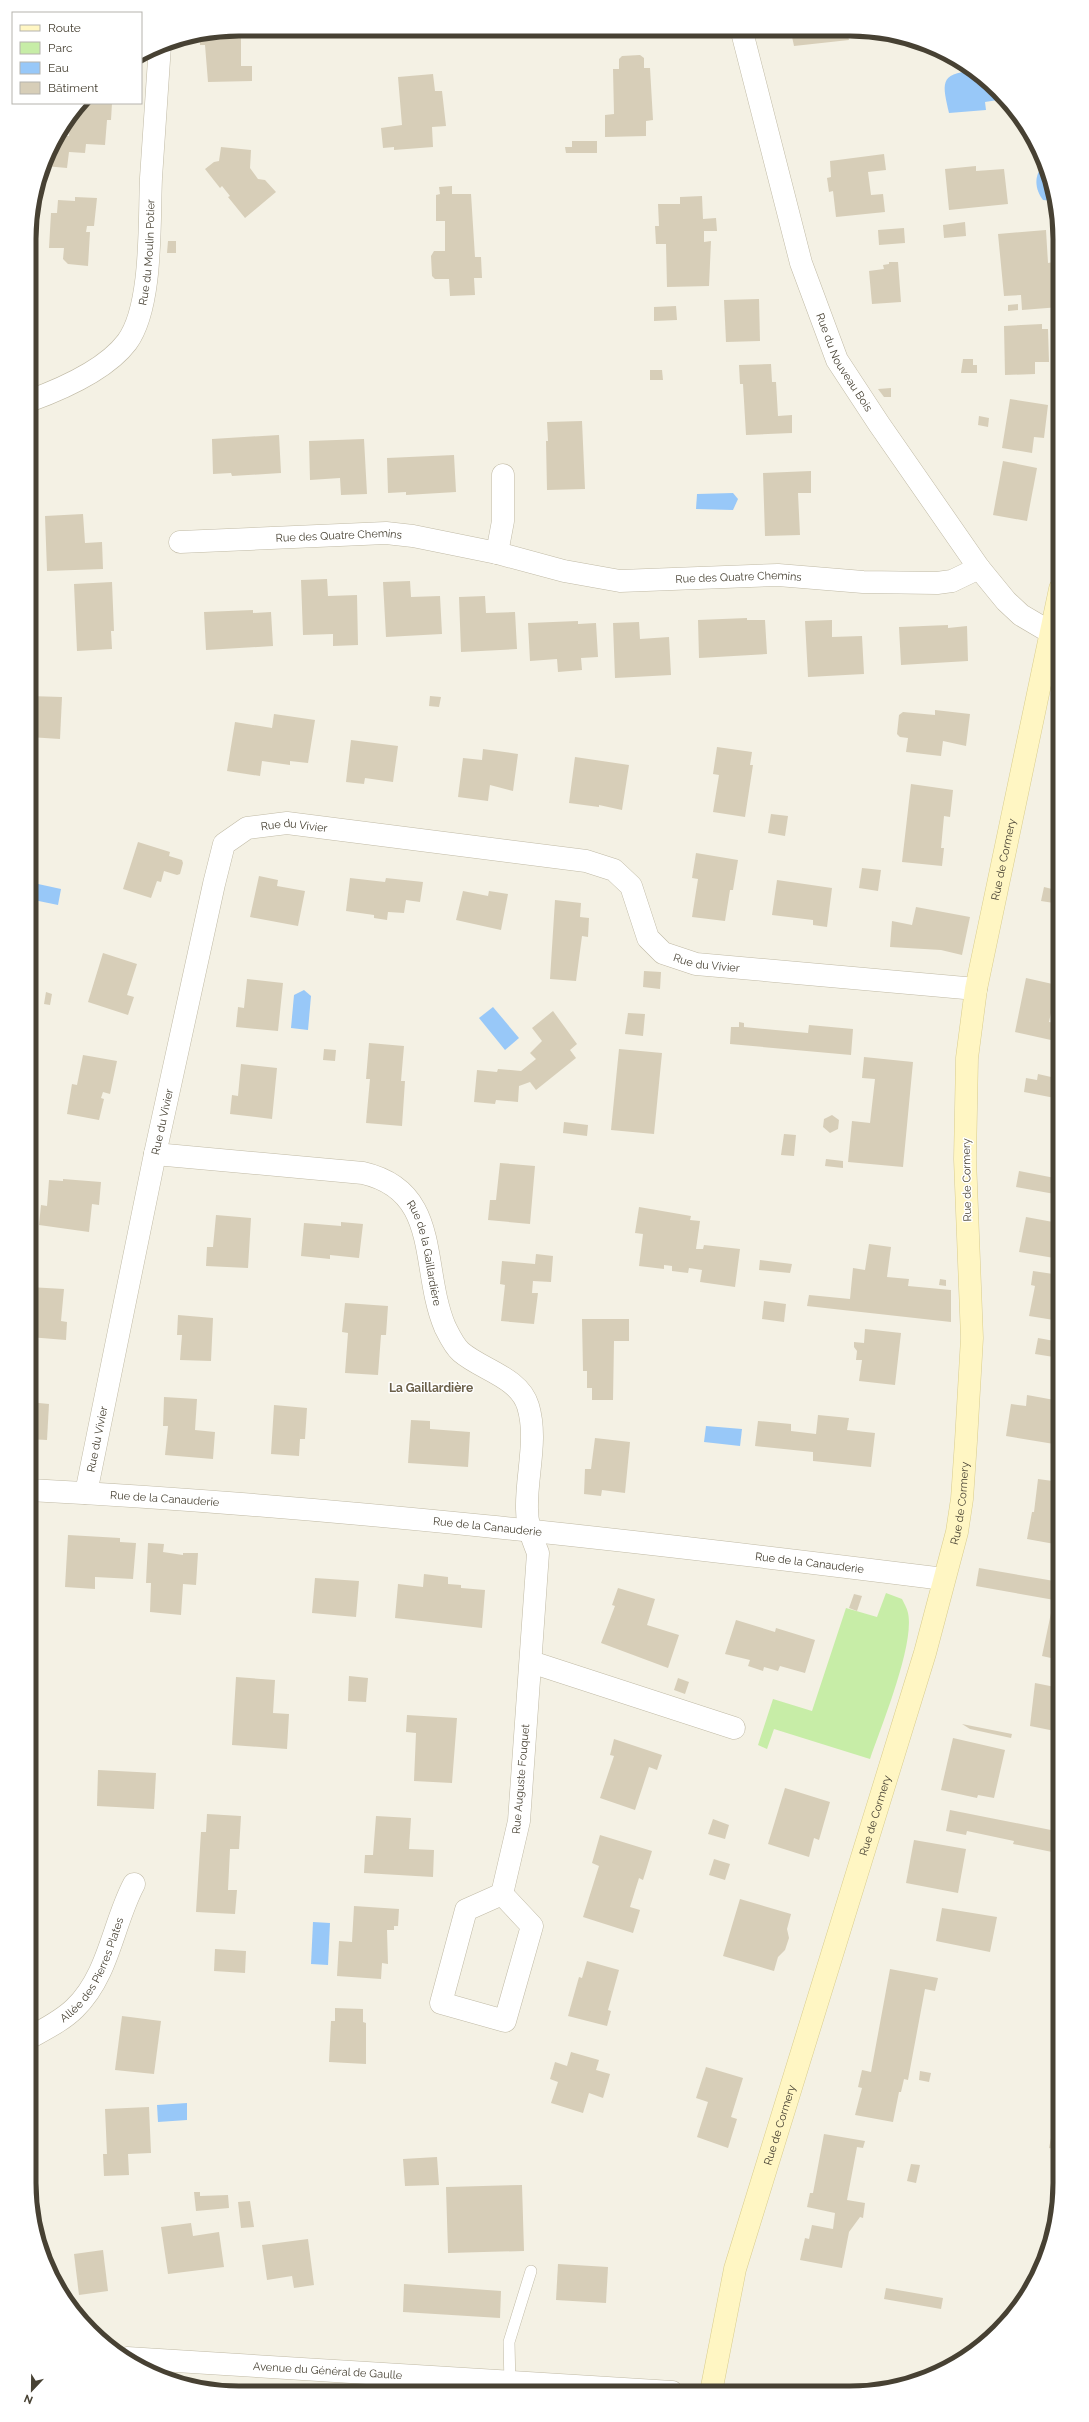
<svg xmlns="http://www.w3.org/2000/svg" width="1089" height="2422" font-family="Raleway,sans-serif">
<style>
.green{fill:#c7eda7}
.water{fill:#98c8f8}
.building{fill:#d7ceb8}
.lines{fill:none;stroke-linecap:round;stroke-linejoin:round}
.service-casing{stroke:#c0baa5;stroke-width:12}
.minor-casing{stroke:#c0baa5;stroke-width:23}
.tertiary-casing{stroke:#c0baa5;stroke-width:23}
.secondary-casing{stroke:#d9cd8e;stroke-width:23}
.service{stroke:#fff;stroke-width:11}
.minor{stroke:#fff;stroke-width:22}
.tertiary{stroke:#fff;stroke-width:22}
.secondary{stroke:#fff6c3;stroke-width:22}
.labels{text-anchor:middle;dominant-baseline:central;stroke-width:3;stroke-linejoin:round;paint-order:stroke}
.street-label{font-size:11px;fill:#474133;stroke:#fff}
.neighbourhood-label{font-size:12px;font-weight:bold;fill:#6b6049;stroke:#fff}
.rim{fill:none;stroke:#474133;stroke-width:5}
</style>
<rect width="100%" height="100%" fill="#f4f1e4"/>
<path class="green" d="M886 1593 902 1599C904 1603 907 1608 908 1613 915 1644 881 1727 870 1759L774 1729 767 1749 758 1745 773 1699 812 1711 846 1608 877 1617Z"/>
<g class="water">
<path d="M973 71 988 81 1004 99 985 102 986 110 949 113C943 85 938 73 973 71Z"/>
<path d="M1044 166 1053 185 1055 201 1043 200C1035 190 1033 174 1044 166Z"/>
<polygon points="733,493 738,499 733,510 696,509 697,494"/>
<polygon points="29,882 61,889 58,905 29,899"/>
<polygon points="304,990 311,996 308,1030 291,1028 294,995"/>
<polygon points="493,1007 519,1038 505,1050 479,1018"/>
<polygon points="706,1426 742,1429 740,1446 704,1442"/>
<polygon points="313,1922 330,1923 328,1965 311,1964"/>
<polygon points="187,2103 187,2120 158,2122 157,2105"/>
</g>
<g class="building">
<polygon points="241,29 241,66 252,66 252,81 208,82 205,45 200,45 200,37"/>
<polygon points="791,32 847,33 849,40 794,46"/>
<polygon points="640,55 644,58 644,68 650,68 653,120 646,121 646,136 605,137 605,115 614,114 613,69 619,69 619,59 622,56"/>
<polygon points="433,74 435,91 442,91 446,126 432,127 433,147 394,150 394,147 383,148 381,128 402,125 398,77"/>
<polygon points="84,103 112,103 111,120 107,120 105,145 86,144 85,153 69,152 67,168 45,166 51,147 59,136 69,136 70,121"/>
<polygon points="572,141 597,141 597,153 566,153 565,147 572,147"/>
<polygon points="221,147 251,150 250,168 258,179 265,180 276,192 245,218 228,197 230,196 222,186 220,188 205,169 214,162 219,161"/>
<polygon points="884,154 886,170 868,172 871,195 883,194 885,212 836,217 833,191 829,192 827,178 831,177 830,161"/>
<polygon points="976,166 976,171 1004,169 1008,204 949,210 945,169"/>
<polygon points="452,186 452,194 471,194 475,257 481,257 482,278 474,278 475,295 450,296 449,279 435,279 432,276 431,256 434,251 445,251 445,221 436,221 436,195 440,194 439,187"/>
<polygon points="702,196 703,219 716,218 717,231 704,231 704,242 711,241 709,286 667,287 666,244 656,244 655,226 659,226 658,204 680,204 680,197"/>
<polygon points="75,197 97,198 94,226 87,226 86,232 90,232 88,266 68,264 63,259 64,248 49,248 51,213 57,213 58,200 75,201"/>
<polygon points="965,222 966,236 944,238 943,225"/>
<polygon points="904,228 905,243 879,245 878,230"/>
<polygon points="1046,230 1048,263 1054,262 1057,292 1060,292 1060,307 1022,310 1021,295 1004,296 998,234"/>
<polygon points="168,241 176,241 176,253 167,253"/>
<polygon points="889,262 898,262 901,302 872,304 869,271 884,269 883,265 889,264"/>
<polygon points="759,299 760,341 726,342 724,300"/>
<polygon points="1018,304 1018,310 1008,311 1008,305"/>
<polygon points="676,306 677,320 654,321 654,307"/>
<polygon points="1042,324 1042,329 1048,329 1049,362 1035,362 1035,374 1005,375 1004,326"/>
<polygon points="963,359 973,359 973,365 977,365 977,373 961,373"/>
<polygon points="771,364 772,382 776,382 778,416 792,415 792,433 746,435 743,384 740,384 739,365"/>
<polygon points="650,370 662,370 663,380 650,380"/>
<polygon points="891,388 891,397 884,397 878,389"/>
<polygon points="1010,399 1048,405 1044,438 1034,437 1032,453 1002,448"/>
<polygon points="979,416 989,418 988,427 978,425"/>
<polygon points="582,421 585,489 547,490 546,441 548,441 547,422"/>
<polygon points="279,435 281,473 232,476 231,473 213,474 212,439"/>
<polygon points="364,439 367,494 341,495 340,478 310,480 309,441"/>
<polygon points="454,455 456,492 406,495 406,492 388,493 387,458"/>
<polygon points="1003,461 1037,468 1027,521 993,515"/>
<polygon points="811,471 811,493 798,493 800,535 765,536 763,473"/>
<polygon points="83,514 85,543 102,542 103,569 47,571 45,516"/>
<polygon points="327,579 328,596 357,595 358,645 333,646 333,634 303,635 301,580"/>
<polygon points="410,581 411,597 440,596 442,634 386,637 383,582"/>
<polygon points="112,582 114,631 111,631 112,649 77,651 74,584"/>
<polygon points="485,596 486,613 515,612 517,649 461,652 459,597"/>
<polygon points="253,610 253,613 271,612 273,646 206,650 204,612"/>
<polygon points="747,618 747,620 765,620 767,654 699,658 698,620"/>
<polygon points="832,620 832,637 862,636 864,674 808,677 805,621"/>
<polygon points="578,621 578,624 596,623 598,657 581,658 582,670 558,672 557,659 530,661 528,623"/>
<polygon points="639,622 640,639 669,637 671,675 615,678 613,623"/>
<polygon points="948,625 948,628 967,626 968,661 901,665 899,627"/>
<polygon points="29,696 62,697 60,739 29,737"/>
<polygon points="430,696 441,697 439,707 429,706"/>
<polygon points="935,710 970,714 966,746 943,741 941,756 906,752 908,738 900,737 897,734 899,715 903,712 935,715"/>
<polygon points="274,714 315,720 308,763 290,761 290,765 262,761 260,776 227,771 235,722 272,728"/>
<polygon points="351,740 398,746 393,782 365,778 364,784 346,782"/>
<polygon points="717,747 752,752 750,765 753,765 745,817 713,812 719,775 713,774"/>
<polygon points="483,749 518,754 513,791 490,785 488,801 458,797 463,758 482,760"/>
<polygon points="575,757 629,765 622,810 599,805 599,807 569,803"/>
<polygon points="911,784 953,790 950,817 944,816 941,848 944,848 942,866 902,862"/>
<polygon points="771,814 788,816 785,836 768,833"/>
<polygon points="138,842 170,852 169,856 182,860 183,863 180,874 177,875 164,871 161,882 157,881 151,898 123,889"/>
<polygon points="696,853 738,860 733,890 730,890 725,921 692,917 698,879 692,878"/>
<polygon points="862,868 881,870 878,891 859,888"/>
<polygon points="1059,875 1060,904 1041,901 1044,887 1056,890"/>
<polygon points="259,876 278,880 277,886 305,891 298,926 250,917"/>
<polygon points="350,878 385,882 386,878 423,882 420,902 406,900 404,913 388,912 387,920 374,918 374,915 346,911"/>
<polygon points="777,880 832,888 827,927 813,925 813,920 772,915"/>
<polygon points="463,891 488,896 489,891 508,894 501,930 456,920"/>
<polygon points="555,900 581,903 580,917 589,918 588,937 582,936 576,981 550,979"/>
<polygon points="916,907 970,917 962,955 941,950 890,947 892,921 912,925"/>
<polygon points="1059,930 1060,930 1060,960 1054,958"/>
<polygon points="103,953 137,964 127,995 134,997 128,1015 88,1002"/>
<polygon points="644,971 661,972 660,989 643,987"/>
<polygon points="1026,978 1057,985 1055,992 1060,992 1060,1000 1054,999 1049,1022 1060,1024 1060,1042 1015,1032"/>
<polygon points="247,979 283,983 278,1031 236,1027 238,1007 244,1008"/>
<polygon points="46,992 52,994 50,1005 44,1004"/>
<polygon points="553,1011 577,1044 570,1050 576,1058 536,1090 530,1082 519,1086 518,1102 496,1100 495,1104 474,1102 477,1070 497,1072 498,1069 521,1071 536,1059 530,1053 542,1041 532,1028"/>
<polygon points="628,1013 645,1014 643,1036 625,1034"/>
<polygon points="739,1022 744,1023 744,1027 808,1033 809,1025 853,1029 851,1055 730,1044 731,1027 739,1027"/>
<polygon points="369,1043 404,1046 401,1081 405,1081 402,1126 366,1123 370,1079 366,1079"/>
<polygon points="324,1049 336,1050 335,1061 323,1060"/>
<polygon points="619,1049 662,1053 654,1134 611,1130"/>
<polygon points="83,1055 117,1061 110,1094 103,1092 101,1098 104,1099 99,1120 67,1114 72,1084 77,1085"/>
<polygon points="864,1057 913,1062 903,1167 848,1162 852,1121 870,1123 875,1079 862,1078"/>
<polygon points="241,1064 277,1068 272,1119 230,1114 232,1095 238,1096"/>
<polygon points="1038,1074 1060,1079 1060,1099 1024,1092 1026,1078 1037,1080"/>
<polygon points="832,1115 839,1120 838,1129 830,1133 823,1127 824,1119"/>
<polygon points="564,1122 588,1125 587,1136 563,1133"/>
<polygon points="784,1134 796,1135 794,1156 781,1155"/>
<polygon points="826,1159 843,1161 843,1168 825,1166"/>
<polygon points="500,1163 535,1166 530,1224 488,1220 490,1200 496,1200"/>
<polygon points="1019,1171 1060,1179 1060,1195 1016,1187"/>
<polygon points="63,1179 101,1182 99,1205 92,1204 89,1232 39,1225 41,1205 47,1206 49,1180 63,1181"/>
<polygon points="639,1207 691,1216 690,1220 700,1221 696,1249 703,1249 704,1245 740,1249 735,1287 700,1282 702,1270 689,1268 688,1273 672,1271 672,1266 664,1265 664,1269 639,1266 643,1234 635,1233"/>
<polygon points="216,1215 251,1218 248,1268 206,1266 207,1247 213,1247"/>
<polygon points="1026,1217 1053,1222 1053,1217 1060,1219 1054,1258 1019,1252"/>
<polygon points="341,1222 363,1224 359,1258 330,1255 330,1259 301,1256 304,1223 341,1226"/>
<polygon points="869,1244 891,1247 887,1277 909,1279 908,1286 951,1290 951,1322 807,1306 809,1295 850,1299 853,1268 865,1270"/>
<polygon points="536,1254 553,1256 551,1282 533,1281 532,1293 538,1293 534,1324 501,1321 505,1285 500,1284 502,1261 535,1264"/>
<polygon points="760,1260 792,1264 790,1273 759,1270"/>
<polygon points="1033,1271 1060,1275 1060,1321 1029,1316 1035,1286 1031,1285"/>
<polygon points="940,1279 946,1280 946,1286 939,1285"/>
<polygon points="29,1287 64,1289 61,1321 67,1322 66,1340 29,1337"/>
<polygon points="764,1301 786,1304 784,1322 762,1319"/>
<polygon points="345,1303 388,1306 386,1335 381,1335 378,1375 345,1373 348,1333 342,1332"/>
<polygon points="178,1315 213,1318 211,1361 180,1360 182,1335 177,1335"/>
<polygon points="582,1319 629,1319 629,1341 614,1341 613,1400 592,1400 592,1388 587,1388 587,1371 583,1371"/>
<polygon points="865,1329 901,1333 895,1385 859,1381 862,1360 856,1360 857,1351 854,1347 854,1342 864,1343"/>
<polygon points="1038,1338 1060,1342 1060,1358 1035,1354"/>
<polygon points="1027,1395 1060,1401 1054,1444 1006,1436 1011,1404 1026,1406"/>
<polygon points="164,1397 197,1399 195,1430 215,1432 213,1459 165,1455 168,1426 163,1426"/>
<polygon points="29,1402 49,1404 47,1440 29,1439"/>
<polygon points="274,1405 307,1408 305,1439 300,1439 299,1456 271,1454"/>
<polygon points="818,1415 849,1418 847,1430 875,1433 871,1467 813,1461 813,1452 755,1446 758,1421 791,1424 791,1431 816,1434"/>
<polygon points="411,1420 430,1421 430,1429 470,1432 468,1467 408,1463"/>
<polygon points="595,1438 630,1442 625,1493 602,1490 601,1496 584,1494 585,1469 591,1469"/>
<polygon points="1038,1479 1060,1482 1060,1545 1027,1539 1032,1512 1034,1512"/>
<polygon points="68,1535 120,1538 120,1542 136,1543 133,1579 95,1577 95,1589 65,1587"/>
<polygon points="148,1543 164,1544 163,1552 183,1555 183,1553 198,1553 196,1585 183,1584 181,1615 150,1612 151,1583 146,1583"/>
<polygon points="979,1568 1060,1582 1060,1601 976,1586"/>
<polygon points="424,1574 448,1577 448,1584 461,1585 461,1588 485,1590 482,1628 395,1618 398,1584 423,1587"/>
<polygon points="315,1578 359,1581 356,1617 312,1613"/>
<polygon points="618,1588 655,1599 647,1625 679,1635 668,1668 601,1643 615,1606 612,1605"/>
<polygon points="854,1594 862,1596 857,1611 849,1608"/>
<polygon points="1051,1613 1060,1615 1060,1660 1042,1656"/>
<polygon points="736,1620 775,1632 776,1628 815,1640 805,1673 780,1666 778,1671 764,1667 763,1671 748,1666 750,1660 725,1654"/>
<polygon points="349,1676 368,1678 366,1702 348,1701"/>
<polygon points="236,1677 275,1680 273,1713 289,1714 287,1749 232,1745"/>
<polygon points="678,1678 689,1682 685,1694 674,1690"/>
<polygon points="1035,1683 1060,1688 1060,1732 1030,1726"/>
<polygon points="407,1715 457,1718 452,1783 414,1781 416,1733 406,1732"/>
<polygon points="962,1724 1012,1734 1011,1738 970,1729"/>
<polygon points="953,1738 1005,1750 994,1798 978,1795 977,1798 941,1790"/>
<polygon points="614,1739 662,1755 657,1770 649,1767 635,1810 600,1798 614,1756 610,1755"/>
<polygon points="98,1770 156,1773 154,1809 97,1806"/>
<polygon points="785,1788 830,1802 819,1840 814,1838 809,1857 768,1844"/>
<polygon points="950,1810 1056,1831 1052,1852 1013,1844 1014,1841 967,1831 966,1835 946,1831"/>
<polygon points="207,1814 241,1816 239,1849 230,1849 228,1890 237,1890 235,1914 196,1912 201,1832 206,1832"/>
<polygon points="376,1816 411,1818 409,1849 434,1850 433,1877 364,1873 365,1855 373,1855"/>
<polygon points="713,1819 729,1825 725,1839 708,1834"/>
<polygon points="600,1835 652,1851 643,1880 639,1878 630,1907 640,1910 633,1933 583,1917 599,1866 592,1863"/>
<polygon points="914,1840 966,1849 958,1893 906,1883"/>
<polygon points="714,1859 730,1864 725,1880 709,1875"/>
<polygon points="740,1899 791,1914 787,1929 789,1938 785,1950 778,1957 774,1971 723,1956"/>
<polygon points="354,1906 399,1909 398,1926 394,1926 394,1930 387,1930 388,1964 382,1963 381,1979 337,1976 339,1941 352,1942"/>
<polygon points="942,1908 997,1917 990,1952 936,1941"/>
<polygon points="215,1949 246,1951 245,1973 214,1971"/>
<polygon points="587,1961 619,1970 608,2010 611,2011 607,2026 568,2016 579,1977 582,1978"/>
<polygon points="890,1969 938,1978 935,1991 925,1989 908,2080 904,2079 901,2092 899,2092 893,2122 855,2115 862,2088 858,2087 862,2070 871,2072"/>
<polygon points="335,2008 363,2009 363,2022 366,2023 366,2064 329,2062 331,2021 335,2021"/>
<polygon points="122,2016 161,2021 154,2074 115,2070"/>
<polygon points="571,2052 599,2060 596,2070 610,2074 603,2098 589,2093 583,2113 551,2103 558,2082 550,2079 555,2062 567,2066"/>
<polygon points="706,2067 743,2078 731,2117 737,2119 728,2148 697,2137 708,2102 696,2098"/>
<polygon points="920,2071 931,2073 929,2082 919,2080"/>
<polygon points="149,2107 151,2153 128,2154 129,2175 104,2176 103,2154 107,2154 105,2109"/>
<polygon points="29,2115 33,2115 35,2157 29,2158"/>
<polygon points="1059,2119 1060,2119 1060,2150 1049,2148 1052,2133 1057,2129"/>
<polygon points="824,2134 865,2141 863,2148 857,2147 847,2200 865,2203 863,2218 860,2217 849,2232 842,2268 800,2260 805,2238 809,2239 812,2225 833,2229 835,2213 807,2207 810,2193 813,2193"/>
<polygon points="437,2157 439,2185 405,2186 403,2159"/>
<polygon points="911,2164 920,2165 916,2183 907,2181"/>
<polygon points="522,2185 524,2251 448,2253 446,2187"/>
<polygon points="194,2192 200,2192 200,2196 228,2195 229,2208 196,2211"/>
<polygon points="250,2201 254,2227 241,2228 238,2202"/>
<polygon points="191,2223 193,2236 219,2232 224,2267 168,2274 161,2227"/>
<polygon points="308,2239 314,2285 294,2288 292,2276 267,2280 262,2245"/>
<polygon points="103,2250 108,2291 79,2295 74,2254"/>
<polygon points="558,2264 608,2267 606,2303 556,2300"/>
<polygon points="404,2284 501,2291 500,2318 403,2312"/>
<polygon points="886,2288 943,2298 941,2309 884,2299"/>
</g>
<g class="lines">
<g class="service-casing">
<polyline id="service" points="510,2386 509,2342 531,2271"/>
</g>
<g class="minor-casing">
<g id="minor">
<path id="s1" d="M742 32 801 263 837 360 879 424 979 568 1006 601 1021 615 1060 638"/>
<path id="s2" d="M29 401C62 389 106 370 127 342 153 307 149 221 151 178 154 134 157 89 160 45"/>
<path id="s3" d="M180 542 386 533 413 536 497 553 564 571 620 581 778 575 863 582 937 583 952 581 979 568"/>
<polyline points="497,553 503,521 503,475"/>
<path id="s4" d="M155 1154 363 1173C442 1191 420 1268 445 1327 449 1335 454 1346 461 1352 482 1370 519 1377 528 1406 538 1439 526 1476 527 1509 527 1525 532 1538 538 1553L519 1821 502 1894"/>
<path id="s5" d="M29 1490C335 1506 640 1541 944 1579"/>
<path id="s6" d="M86 1493 155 1154 214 884 224 844 247 828 287 823 586 861 614 870 631 886 648 938 663 953 696 964 976 989"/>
<polyline points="531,1662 734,1728"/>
<polygon points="502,1894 532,1926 505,2021 441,2003 466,1910"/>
<path id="s7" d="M29 2038C45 2029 62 2021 75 2008 109 1975 113 1923 134 1884"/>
</g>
</g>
<g class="tertiary-casing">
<g id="tertiary">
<path id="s8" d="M127 2358 672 2392"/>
</g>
</g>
<g class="secondary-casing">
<g id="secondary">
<path id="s9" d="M711 2392 735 2269 925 1653 957 1532 962 1499 966 1441 972 1338 965 1159 967 1058 976 989 1060 589"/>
</g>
</g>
<use href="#service" class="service"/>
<use href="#minor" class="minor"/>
<use href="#tertiary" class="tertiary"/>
<use href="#secondary" class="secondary"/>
</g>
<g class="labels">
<g class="street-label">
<text stroke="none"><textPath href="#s2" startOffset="209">Rue du Moulin Potier</textPath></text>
<text stroke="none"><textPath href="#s1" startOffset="347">Rue du Nouveau Bois</textPath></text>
<text stroke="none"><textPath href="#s3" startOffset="159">Rue des Quatre Chemins</textPath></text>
<text stroke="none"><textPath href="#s3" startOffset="564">Rue des Quatre Chemins</textPath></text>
<text stroke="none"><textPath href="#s6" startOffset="739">Rue du Vivier</textPath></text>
<text stroke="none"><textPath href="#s9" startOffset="1572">Rue de Cormery</textPath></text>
<text stroke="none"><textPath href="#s6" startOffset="1207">Rue du Vivier</textPath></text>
<text stroke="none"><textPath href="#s6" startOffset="379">Rue du Vivier</textPath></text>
<text transform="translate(967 1180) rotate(-91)">Rue de Cormery</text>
<text stroke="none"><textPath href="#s4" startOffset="319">Rue de la Gaillardière</textPath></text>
<text stroke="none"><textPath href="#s6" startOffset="55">Rue du Vivier</textPath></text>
<text stroke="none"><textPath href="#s5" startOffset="136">Rue de la Canauderie</textPath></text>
<text stroke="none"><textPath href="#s9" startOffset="924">Rue de Cormery</textPath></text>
<text stroke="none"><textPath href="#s5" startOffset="460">Rue de la Canauderie</textPath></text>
<text stroke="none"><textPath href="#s5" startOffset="784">Rue de la Canauderie</textPath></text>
<text transform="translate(521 1779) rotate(-85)">Rue Auguste Fouquet</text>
<text stroke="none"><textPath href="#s9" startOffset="600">Rue de Cormery</textPath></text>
<text stroke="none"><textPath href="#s7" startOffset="97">Allée des Pierres Plates</textPath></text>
<text stroke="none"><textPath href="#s9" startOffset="276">Rue de Cormery</textPath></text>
<text stroke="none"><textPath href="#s8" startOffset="201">Avenue du Général de Gaulle</textPath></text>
</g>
<g class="neighbourhood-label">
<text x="431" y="1388">La Gaillardière</text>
</g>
</g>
<path d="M0 0H1089V2422H0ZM239 36H850A203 203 0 0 1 1053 239V2183A203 203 0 0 1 850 2386H239A203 203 0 0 1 36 2183V239A203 203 0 0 1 239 36Z" fill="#fff" fill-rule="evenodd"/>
<path class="rim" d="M239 36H850A203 203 0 0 1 1053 239V2183A203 203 0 0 1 850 2386H239A203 203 0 0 1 36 2183V239A203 203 0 0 1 239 36Z"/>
<rect x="12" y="12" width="130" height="92" fill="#ffffff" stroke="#b5b3ad"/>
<rect x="20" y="25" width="20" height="6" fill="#fff6c3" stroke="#b5b3ad"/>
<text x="48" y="32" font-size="12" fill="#474133">Route</text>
<rect x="20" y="42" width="20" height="12" fill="#c7eda7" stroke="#b5b3ad"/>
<text x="48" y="52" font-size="12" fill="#474133">Parc</text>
<rect x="20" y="62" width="20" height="12" fill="#98c8f8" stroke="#b5b3ad"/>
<text x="48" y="72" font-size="12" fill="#474133">Eau</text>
<rect x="20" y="82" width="20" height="12" fill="#d7ceb8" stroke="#b5b3ad"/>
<text x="48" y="92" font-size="12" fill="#474133">Bâtiment</text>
<g transform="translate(32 2390) rotate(202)" stroke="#ffffff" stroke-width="3" paint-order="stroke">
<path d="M0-3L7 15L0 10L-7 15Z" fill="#474133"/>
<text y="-6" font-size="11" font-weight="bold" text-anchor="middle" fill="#474133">N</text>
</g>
</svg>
